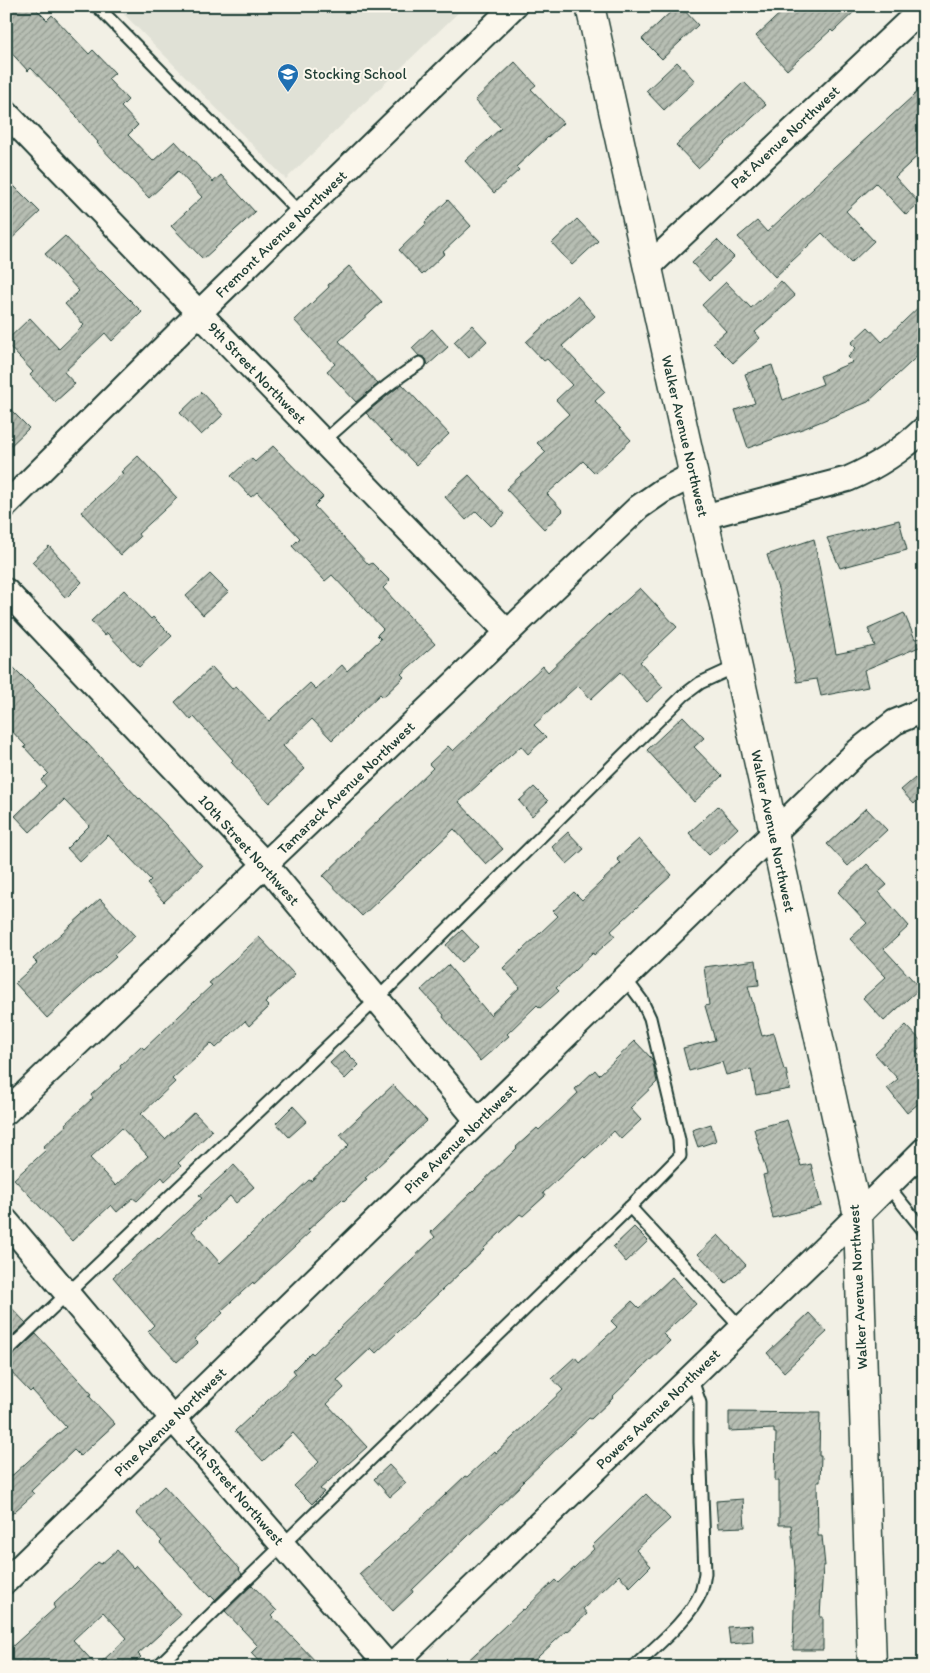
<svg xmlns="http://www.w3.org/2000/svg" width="930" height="1673" font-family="Itim,sans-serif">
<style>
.built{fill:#e0e1d6}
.building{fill:url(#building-hatch);stroke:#1f3d34;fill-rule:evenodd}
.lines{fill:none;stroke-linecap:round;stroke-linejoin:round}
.service-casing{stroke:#1f3d34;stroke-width:15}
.minor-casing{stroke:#1f3d34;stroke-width:28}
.secondary-casing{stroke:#1f3d34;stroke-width:31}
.service{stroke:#fbf7ec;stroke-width:11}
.minor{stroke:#fbf7ec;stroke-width:24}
.secondary{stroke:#fbf7ec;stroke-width:28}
.labels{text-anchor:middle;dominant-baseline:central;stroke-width:4;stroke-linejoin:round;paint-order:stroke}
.poi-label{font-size:15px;fill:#1f3d34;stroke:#fbf7ec;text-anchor:start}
.street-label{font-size:15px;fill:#1f3d34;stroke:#fbf7ec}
</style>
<defs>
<pattern id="building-hatch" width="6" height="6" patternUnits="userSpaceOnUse" patternTransform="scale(1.25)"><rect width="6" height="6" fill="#b7beb3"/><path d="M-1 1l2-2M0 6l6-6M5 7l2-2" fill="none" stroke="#949c92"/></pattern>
</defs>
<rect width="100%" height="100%" fill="#f2f0e5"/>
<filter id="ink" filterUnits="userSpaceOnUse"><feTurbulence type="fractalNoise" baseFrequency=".02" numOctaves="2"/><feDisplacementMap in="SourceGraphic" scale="10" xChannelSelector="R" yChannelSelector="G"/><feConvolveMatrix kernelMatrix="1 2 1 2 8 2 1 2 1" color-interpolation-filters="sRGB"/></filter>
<g filter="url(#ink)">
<polygon class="built" points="116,6 465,6 286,179"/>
<g class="building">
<polygon points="6,6 33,6 47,20 52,15 89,54 93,50 115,73 108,79 128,100 121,107 138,125 128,135 153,161 175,141 213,182 221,175 255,212 203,259 171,226 202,197 178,171 149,198 97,143 98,142 76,117 77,116 31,68 28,71 6,47"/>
<polygon points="677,6 680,6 698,25 662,59 642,39"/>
<polygon points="788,6 860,6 833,32 831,30 787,70 756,36"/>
<polygon points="515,62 536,85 531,89 563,123 516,167 519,170 494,193 465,161 501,128 475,100"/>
<polygon points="677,62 695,81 664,110 646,91"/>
<polygon points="744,82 766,105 698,168 676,145"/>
<polygon points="924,86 924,150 895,177 919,203 906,215 876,183 846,211 874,241 851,263 822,233 775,277 738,237 757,221 767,232 814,188 813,187"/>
<polygon points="6,178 40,212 6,244"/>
<polygon points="448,200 471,226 443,252 445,253 422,275 399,250 426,224 425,222"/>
<polygon points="577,219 598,241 572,265 552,243"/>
<polygon points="65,236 99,272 101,271 142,312 112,341 105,333 64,372 75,384 55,402 30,375 33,372 6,343 6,341 30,318 59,349 84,325 65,304 79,291 45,254"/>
<polygon points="717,240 734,257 709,281 692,263"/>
<polygon points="349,266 382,302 339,341 378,384 356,402 327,371 335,364 294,320 329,287 328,285"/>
<polygon points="781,281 795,296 755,332 760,338 733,363 713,343 726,331 702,305 726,282 751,308"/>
<polygon points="577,296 595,316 562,346 605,392 595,401 631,440 595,473 583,461 547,494 563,511 544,529 506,489 546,452 537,443 569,414 556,400 572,385 547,359 544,361 526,342"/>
<polygon points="924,302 924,350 868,402 805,428 748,448 735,410 755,403 745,374 772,365 783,400 823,384 820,376 853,362 848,357 856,348 851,343 868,327 882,342"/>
<polygon points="472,325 487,341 469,358 454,342"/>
<polygon points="432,329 448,347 428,365 426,359 419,356 412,348"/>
<polygon points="402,384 449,434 416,465 366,413"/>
<polygon points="202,392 223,415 201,435 180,413"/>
<polygon points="6,405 29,428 6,450"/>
<polygon points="273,446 323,497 314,506 369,565 372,563 390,581 383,588 435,644 401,674 404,677 383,697 380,694 332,740 312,719 283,746 305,769 269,803 231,762 233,760 194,717 191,720 175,702 212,667 232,689 236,686 269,721 310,683 316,689 342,665 347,671 381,639 377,635 383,629 332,575 325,581 292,546 300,538 257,492 251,497 231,476 251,458 255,462"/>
<polygon points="138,456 177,498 138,534 140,537 121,555 81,512 123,473 121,472"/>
<polygon points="469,475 505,514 491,526 476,511 466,520 445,497"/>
<polygon points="899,520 907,550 840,568 827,538"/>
<polygon points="814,539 836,654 875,646 868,629 904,613 915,639 922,638 924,645 864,670 868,687 821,696 817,679 797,682 779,592 767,555"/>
<polygon points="49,546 82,582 66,598 32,562"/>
<polygon points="210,574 228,592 203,615 186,596"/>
<polygon points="640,588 677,627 640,662 663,687 647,702 620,672 591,699 578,685 534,725 546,737 528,754 521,746 459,802 503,849 486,864 454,829 362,916 323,876 354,846 353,845 433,768 429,764 448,746 453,751 543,666 548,672 608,615 609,616"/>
<polygon points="124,590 151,619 153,617 172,636 139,667 107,633 105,636 91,621"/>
<polygon points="6,660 60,714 139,799 140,798 166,825 202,866 164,902 147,884 151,880 108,835 80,862 67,848 89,826 64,800 30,832 15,816 46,786 41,780 48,773 24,747 26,746 6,725"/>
<polygon points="683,716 704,738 694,747 722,776 694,802 647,750"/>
<polygon points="915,778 924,788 924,794 914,804 901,790"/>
<polygon points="534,787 548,801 532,816 519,801"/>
<polygon points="718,806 738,828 709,855 689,833"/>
<polygon points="866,808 887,830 848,866 827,844"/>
<polygon points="568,832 584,849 567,864 552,847"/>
<polygon points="639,839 672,875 611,931 615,936 594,955 593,953 556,988 559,991 540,1008 537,1005 507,1034 509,1036 480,1061 443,1017 444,1015 421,990 448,965 490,1015 520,987 503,968 558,916 553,911 574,892 582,900 621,863 617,859"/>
<polygon points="867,864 887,885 879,892 909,926 884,949 920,988 884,1021 863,998 886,977 850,939 867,923 838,892"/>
<polygon points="100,899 135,936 114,955 116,957 97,974 96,973 47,1018 15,983 37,963 33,959"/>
<polygon points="462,930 478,947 461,962 446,945"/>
<path d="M259 937 295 975 265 1003 269 1007 249 1026 245 1021 216 1048 211 1043 172 1079 175 1082 141 1114 165 1139 194 1112 212 1131 178 1163 181 1166 165 1181 162 1177 137 1201 133 1198 117 1212 111 1205 72 1241 14 1179 46 1150 43 1147 67 1125 65 1124 93 1098 91 1095 121 1068 120 1066 141 1046 144 1049 212 985 209 983ZM122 1128 148 1156 116 1186 90 1158Z"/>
<polygon points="756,960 759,985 748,986 762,1036 774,1033 784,1070 786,1070 790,1089 756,1095 751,1069 726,1075 722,1062 689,1071 683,1048 715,1040 705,1006 709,1005 704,967"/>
<polygon points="906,1025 924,1044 916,1051 924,1061 924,1099 907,1113 887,1088 898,1079 875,1054"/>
<polygon points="635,1041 652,1059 657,1082 630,1108 641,1120 621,1139 614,1131 585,1158 583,1156 543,1193 545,1196 523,1216 520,1214 483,1249 484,1250 376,1353 371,1348 337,1380 344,1388 327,1404 367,1447 320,1489 324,1492 312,1504 294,1486 319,1462 293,1433 263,1461 235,1431 296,1374 293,1370 311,1352 313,1354 435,1237 431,1232 517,1148 516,1147 537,1128 539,1130 578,1093 575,1089 595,1070 599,1075"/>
<polygon points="344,1050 359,1065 345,1079 330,1063"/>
<polygon points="393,1085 427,1121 365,1178 367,1179 344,1201 342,1199 308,1230 310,1232 254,1284 253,1282 221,1311 223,1313 194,1339 198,1343 177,1362 148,1331 154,1325 113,1277 158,1237 159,1238 202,1198 199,1196 234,1165 254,1187 236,1203 230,1196 192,1231 220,1263 309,1180 311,1181 349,1145 340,1135"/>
<polygon points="293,1106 307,1121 289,1137 276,1123"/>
<polygon points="787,1120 801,1166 811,1164 821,1206 773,1218 763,1175 767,1174 754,1129"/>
<polygon points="711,1124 716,1141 698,1147 692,1130"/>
<polygon points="634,1227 648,1241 626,1262 613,1247"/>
<polygon points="718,1235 746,1265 726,1283 698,1254"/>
<polygon points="672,1277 696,1304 663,1334 670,1341 612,1397 613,1398 591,1419 589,1418 523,1481 524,1482 412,1590 413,1592 393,1611 359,1574 405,1533 465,1476 467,1477 495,1451 496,1453 563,1390 552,1378 575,1357 579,1362 617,1327 611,1321 632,1301 639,1308"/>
<polygon points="6,1302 26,1323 6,1341"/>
<polygon points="809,1313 827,1332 784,1372 767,1353"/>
<polygon points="36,1334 92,1394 89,1396 115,1424 80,1456 74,1450 31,1491 34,1494 6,1519 6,1481 66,1427 32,1390 30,1392 6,1367 6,1359 11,1357"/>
<polygon points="729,1412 820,1413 819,1456 821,1456 820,1482 817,1482 818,1536 822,1536 825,1566 823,1566 820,1617 823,1617 823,1650 793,1650 795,1568 791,1525 779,1525 779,1481 775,1481 776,1433 774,1433 774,1429 729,1431"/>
<polygon points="389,1465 406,1483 390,1497 374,1479"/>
<polygon points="164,1486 240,1569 239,1570 242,1574 215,1600 211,1596 210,1597 160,1543 162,1541 136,1513"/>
<polygon points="646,1494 670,1519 636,1550 651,1566 630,1587 619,1575 583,1609 587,1614 567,1632 566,1631 527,1667 461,1667 523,1609 524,1610 555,1580 558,1583 594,1549 592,1546"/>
<polygon points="743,1499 745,1527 718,1528 716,1501"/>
<path d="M117 1550 133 1568 136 1565 181 1615 138 1654 141 1657 130 1667H6V1652L55 1608 53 1605 98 1562 101 1564ZM103 1612 127 1638 97 1666 73 1640Z"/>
<polygon points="252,1585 277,1611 272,1616 321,1667 264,1667 251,1653 258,1646 225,1611"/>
<polygon points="752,1625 753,1642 730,1644 728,1627"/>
</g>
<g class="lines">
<g class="service-casing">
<g id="service">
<polyline points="97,6 301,214"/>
<path d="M323 442C354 414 384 385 420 363"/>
<polyline points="888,1186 924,1231"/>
<polyline points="630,1207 741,1328"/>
<polyline points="6,1352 377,999 684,695 700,683 737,666"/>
<polyline points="157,1667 630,1207 680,1156 679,1140 650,1018 642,1001 625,978"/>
<path d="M634 1667C656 1646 689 1620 701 1592 703 1586 704 1579 705 1573L700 1442V1403L691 1377"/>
</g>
</g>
<g class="minor-casing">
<g id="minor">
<polyline points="6,113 508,633"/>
<polyline points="647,268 924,7"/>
<polyline points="6,505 199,313 514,6"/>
<path d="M703 517 848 479C876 467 901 451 924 429"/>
<polyline points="6,591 266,865 478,1121"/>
<polyline points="6,1112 639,507 662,491 693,475"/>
<polyline points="6,1221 173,1419 389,1667"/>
<polyline points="6,1581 858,751 895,722 924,710"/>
<polyline points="391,1667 829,1244 924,1150"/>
</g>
</g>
<g class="secondary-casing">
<polyline id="secondary" points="590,6 703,517 725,609 858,1216 872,1667"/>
</g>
<use href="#service" class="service"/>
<use href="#minor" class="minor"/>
<use href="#secondary" class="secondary"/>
</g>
</g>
<defs>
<g id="school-pin" transform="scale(1.125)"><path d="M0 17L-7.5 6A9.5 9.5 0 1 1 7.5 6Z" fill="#1f6fb2" stroke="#fbf7ec"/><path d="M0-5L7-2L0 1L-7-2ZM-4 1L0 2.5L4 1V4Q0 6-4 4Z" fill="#fff"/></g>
</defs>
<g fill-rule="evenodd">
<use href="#school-pin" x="288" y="74"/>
</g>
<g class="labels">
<g class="poi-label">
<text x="304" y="74">Stocking School</text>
</g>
<g class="street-label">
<text transform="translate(785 137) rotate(-43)">Pat Avenue Northwest</text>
<text transform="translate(281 234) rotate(-44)">Fremont Avenue Northwest</text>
<text transform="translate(257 373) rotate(46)">9th Street Northwest</text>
<text transform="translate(685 436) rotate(77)">Walker Avenue Northwest</text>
<text transform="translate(346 788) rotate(-44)">Tamarack Avenue Northwest</text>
<text transform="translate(773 831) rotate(78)">Walker Avenue Northwest</text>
<text transform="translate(249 850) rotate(48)">10th Street Northwest</text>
<text transform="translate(460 1139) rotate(-44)">Pine Avenue Northwest</text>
<text transform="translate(858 1287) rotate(-93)">Walker Avenue Northwest</text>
<text transform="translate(658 1409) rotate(-44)">Powers Avenue Northwest</text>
<text transform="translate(170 1422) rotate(-44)">Pine Avenue Northwest</text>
<text transform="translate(235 1490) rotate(49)">11th Street Northwest</text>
</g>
</g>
<rect width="930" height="1673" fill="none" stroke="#fbf7ec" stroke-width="25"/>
<rect x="12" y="12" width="905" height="1648" fill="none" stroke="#1f3d34" stroke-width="2" filter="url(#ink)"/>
</svg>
